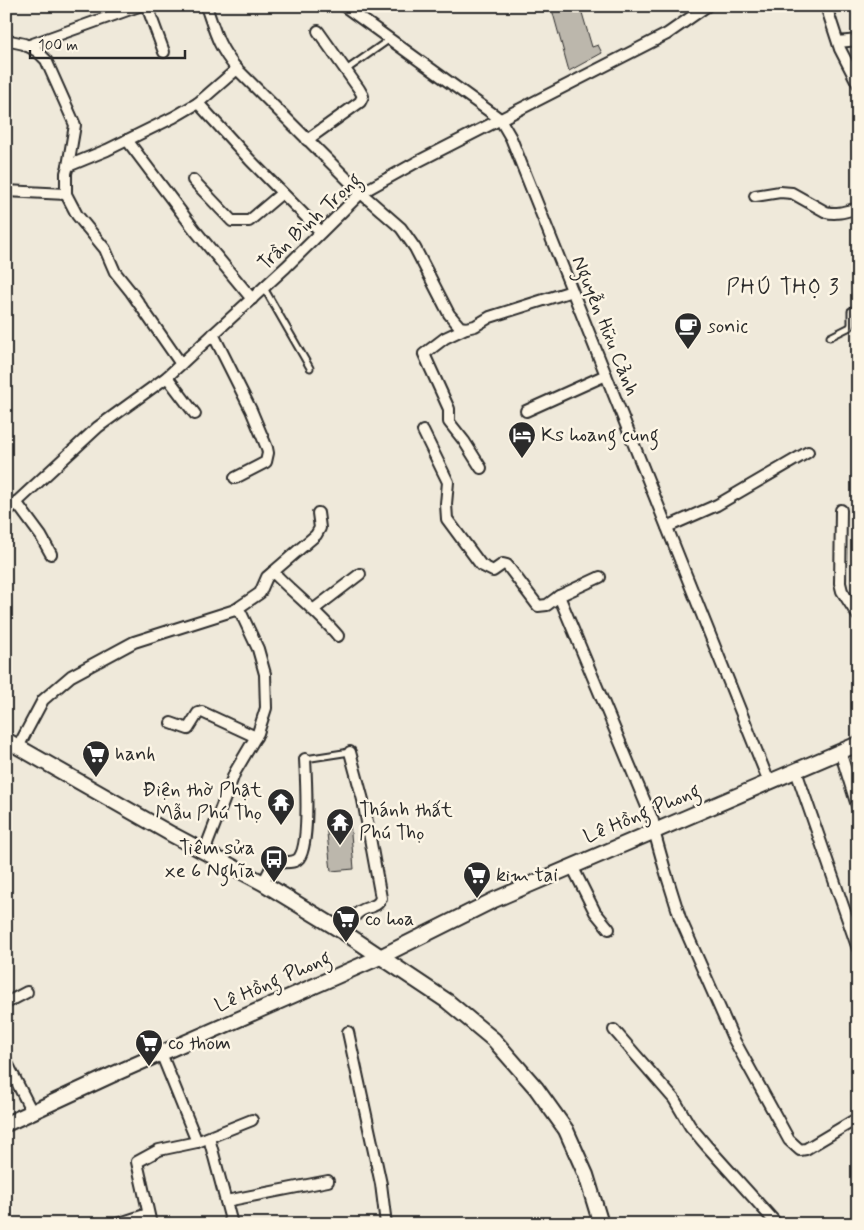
<svg xmlns="http://www.w3.org/2000/svg" width="864" height="1230" font-family="Mynerve,sans-serif">
<style>
.building{fill:#bcb7ac;stroke:#2b2b2b}
.lines{fill:none;stroke-linecap:round;stroke-linejoin:round}
.lane-casing{stroke:#2b2b2b;stroke-width:9}
.street-casing{stroke:#2b2b2b;stroke-width:14}
.secondary-casing{stroke:#2b2b2b;stroke-width:18}
.lane{stroke:#fcf5e5;stroke-width:5}
.street{stroke:#fcf5e5;stroke-width:10}
.secondary{stroke:#fcf5e5;stroke-width:14}
.labels{text-anchor:middle;dominant-baseline:central;stroke-width:5;stroke-linejoin:round;paint-order:stroke}
.street-label{font-size:20px;fill:#2b2b2b;stroke:#fcf5e5}
.poi-label{font-size:20px;fill:#2b2b2b;stroke:#fcf5e5;text-anchor:start}
.quarter-label{font-size:22px;letter-spacing:1px;fill:#2b2b2b;stroke:#fcf5e5}
</style>
<rect width="100%" height="100%" fill="#efe9da"/>
<filter id="ink" filterUnits="userSpaceOnUse"><feTurbulence type="fractalNoise" baseFrequency=".02" numOctaves="2"/><feDisplacementMap in="SourceGraphic" scale="10" xChannelSelector="R" yChannelSelector="G"/><feConvolveMatrix kernelMatrix="1 2 1 2 8 2 1 2 1" color-interpolation-filters="sRGB"/></filter>
<g filter="url(#ink)">
<g class="building">
<polygon points="551,6 580,6 592,47 598,45 602,53 569,71"/>
<polygon points="341,815 350,822 354,869 331,871 326,824 333,816"/>
</g>
<g class="lines">
<g class="lane-casing">
<g id="lane">
<polyline points="346,70 390,39"/>
<polyline points="264,288 310,368"/>
<polyline points="830,337 850,327 851,324 851,311 858,308"/>
<polyline points="305,759 350,752"/>
</g>
</g>
<g class="street-casing">
<g id="street">
<polyline points="147,6 164,52"/>
<path d="M206 6C215 32 218 47 237 69"/>
<polyline points="344,6 500,119 511,138 769,782"/>
<polyline points="826,6 840,49 858,84"/>
<polyline points="6,40 24,44 37,51 46,60 75,125 68,166"/>
<polyline points="838,42 858,40"/>
<polyline points="27,46 139,6"/>
<polyline points="198,103 250,160 321,232"/>
<polyline points="127,140 194,229 252,299"/>
<polyline points="307,140 360,102 363,96 359,89 318,31"/>
<polyline points="193,180 232,221 249,221 282,193"/>
<polyline points="6,191 66,194"/>
<path d="M755 196 780 192 792 193 826 212C837 215 847 211 858 208"/>
<polyline points="466,328 445,338 424,354 449,409 449,422 464,441 481,468"/>
<polyline points="213,334 251,410 267,448 268,453 266,462 235,478"/>
<polyline points="181,364 131,292 115,272 105,249 77,215 66,194 66,173 68,166 107,150 174,117 198,103 237,69 361,193 401,228 415,248 449,314 460,327 466,328 475,326 490,317 572,291"/>
<polyline points="167,377 195,414"/>
<polyline points="526,411 606,375"/>
<polyline points="423,431 448,482 446,504 447,519 481,565 493,571 503,564 507,565 538,606 547,605 559,596 653,821 654,831 665,870 680,918 733,1038 789,1140 800,1150 806,1149 858,1118"/>
<polyline points="16,502 41,536 51,554"/>
<polyline points="841,510 840,583 842,591 858,616"/>
<polyline points="6,512 98,427 167,377 286,267 361,193 415,163 667,34 707,6"/>
<polyline points="667,527 717,505 808,452"/>
<polyline points="273,572 316,535 320,528 318,513"/>
<polyline points="559,596 600,577"/>
<path d="M235 610 260 593 267 577 273 572C294 594 319 613 338 636"/>
<polyline points="313,610 360,574"/>
<polyline points="171,723 188,729 198,713 202,712 256,737"/>
<polyline points="18,747 43,700 71,676 134,642 235,610 241,613 258,649 265,674 266,708 258,733 235,772 204,852"/>
<polyline points="840,751 858,809"/>
<polyline points="796,771 858,949"/>
<polyline points="572,866 595,912 609,929"/>
<path d="M263 883 273 864C281 860 293 865 299 858 310 844 306 778 305 759"/>
<path d="M345 933C348 927 351 920 356 915 363 905 377 910 381 898L363 800 350 752"/>
<polyline points="6,1003 27,992"/>
<polyline points="614,1030 674,1099 690,1126 706,1145 777,1224"/>
<polyline points="348,1032 381,1184 386,1224"/>
<polyline points="161,1053 197,1142"/>
<polyline points="6,1061 32,1112"/>
<polyline points="209,1138 232,1224"/>
<polyline points="226,1201 328,1181"/>
<polyline points="117,1224 148,1214"/>
<polyline points="151,1224 137,1162 159,1150 197,1142 252,1120"/>
</g>
</g>
<g class="secondary-casing">
<g id="secondary">
<polyline points="6,740 171,834 263,883 345,933 447,1001 494,1040 536,1088 566,1130 586,1175 601,1224"/>
<polyline points="6,1124 114,1074 380,957 494,900 858,744"/>
</g>
</g>
<use href="#lane" class="lane"/>
<use href="#street" class="street"/>
<use href="#secondary" class="secondary"/>
</g>
</g>
<defs>
<g id="cafe-pin" transform="scale(1.4375)"><path d="M0 17L-7.5 6A9.5 9.5 0 1 1 7.5 6Z" fill="#2b2b2b" stroke="#fcf5e5"/><path d="M-5.5-4.5H6V0H3Q3 3.5 0 3.5H-2.5Q-5.5 3.5-5.5 0ZM3-3.2v2h1.7v-2ZM-6 4.5H4V6H-6Z" fill="#fff"/></g>
<g id="hotel-pin" transform="scale(1.4375)"><path d="M0 17L-7.5 6A9.5 9.5 0 1 1 7.5 6Z" fill="#2b2b2b" stroke="#fcf5e5"/><path d="M-6-4.5h1.5V1H6V5H4.5V3h-9V5H-6ZM-4 0a1.8 1.8 0 1 1 3.6 0ZM.5 0V-2.5h3Q6-2.5 6 0Z" fill="#fff"/></g>
<g id="supermarket-pin" transform="scale(1.4375)"><path d="M0 17L-7.5 6A9.5 9.5 0 1 1 7.5 6Z" fill="#2b2b2b" stroke="#fcf5e5"/><path d="M-6-5.5h2.5l.6 2H6L4.5 2H-2.5L-4.4-4H-6ZM-1.5 3.2a1.3 1.3 0 1 0 .1 0ZM3 3.2a1.3 1.3 0 1 0 .1 0Z" fill="#fff"/></g>
<g id="temple-pin" transform="scale(1.4375)"><path d="M0 17L-7.5 6A9.5 9.5 0 1 1 7.5 6Z" fill="#2b2b2b" stroke="#fcf5e5"/><path d="M0-6L5-2H3V0L6.5 2.5H4V6H1.5V3h-3V6H-4V2.5H-6.5L-3 0V-2H-5Z" fill="#fff"/></g>
<g id="bus-pin" transform="scale(1.4375)"><path d="M0 17L-7.5 6A9.5 9.5 0 1 1 7.5 6Z" fill="#2b2b2b" stroke="#fcf5e5"/><path d="M-5-6H5V4H4V6H2V4H-2V6H-4V4H-5ZM-3.5-4V0h7V-4ZM-3.5 1.2v1.5H-2V1.2ZM2 1.2v1.5H3.5V1.2Z" fill="#fff"/></g>
</defs>
<g fill-rule="evenodd">
<use href="#cafe-pin" x="688" y="326"/>
<use href="#hotel-pin" x="522" y="435"/>
<use href="#supermarket-pin" x="96" y="754"/>
<use href="#temple-pin" x="281" y="802"/>
<use href="#temple-pin" x="340" y="822"/>
<use href="#bus-pin" x="274" y="859"/>
<use href="#supermarket-pin" x="477" y="875"/>
<use href="#supermarket-pin" x="346" y="919"/>
<use href="#supermarket-pin" x="149" y="1043"/>
</g>
<g class="labels">
<g class="street-label">
<text transform="translate(310 222) rotate(-43)">Trần Bình Trọng</text>
<text transform="translate(605 326) rotate(68)">Nguyễn Hữu Cảnh</text>
<text transform="translate(642 814) rotate(-23)">Lê Hồng Phong</text>
<text transform="translate(273 982) rotate(-24)">Lê Hồng Phong</text>
</g>
<g class="poi-label">
<text x="707" y="326">sonic</text>
<text x="541" y="435">Ks hoang cung</text>
<text x="115" y="754">hanh</text>
<text x="262" y="790" text-anchor="end">Điện thờ Phật<tspan x="262" dy="23">Mẫu Phú Thọ</tspan></text>
<text x="359" y="810">Thánh thất<tspan x="359" dy="23">Phú Thọ</tspan></text>
<text x="255" y="848" text-anchor="end">Tiêm sửa<tspan x="255" dy="23">xe 6 Nghĩa</tspan></text>
<text x="496" y="875">kim tai</text>
<text x="365" y="919">co hoa</text>
<text x="168" y="1043">co thom</text>
</g>
<g class="quarter-label">
<text x="783" y="288">PHÚ THỌ 3</text>
</g>
</g>
<rect width="864" height="1230" fill="none" stroke="#fcf5e5" stroke-width="25"/>
<rect x="12" y="12" width="839" height="1205" fill="none" stroke="#2b2b2b" stroke-width="2" filter="url(#ink)"/>
<path d="M30 50v8h155v-8" fill="none" stroke="#2b2b2b" stroke-width="2.5"/>
<text x="38" y="50" font-size="15" fill="#2b2b2b" stroke="#fcf5e5" stroke-width="4" paint-order="stroke">100 m</text>
</svg>
